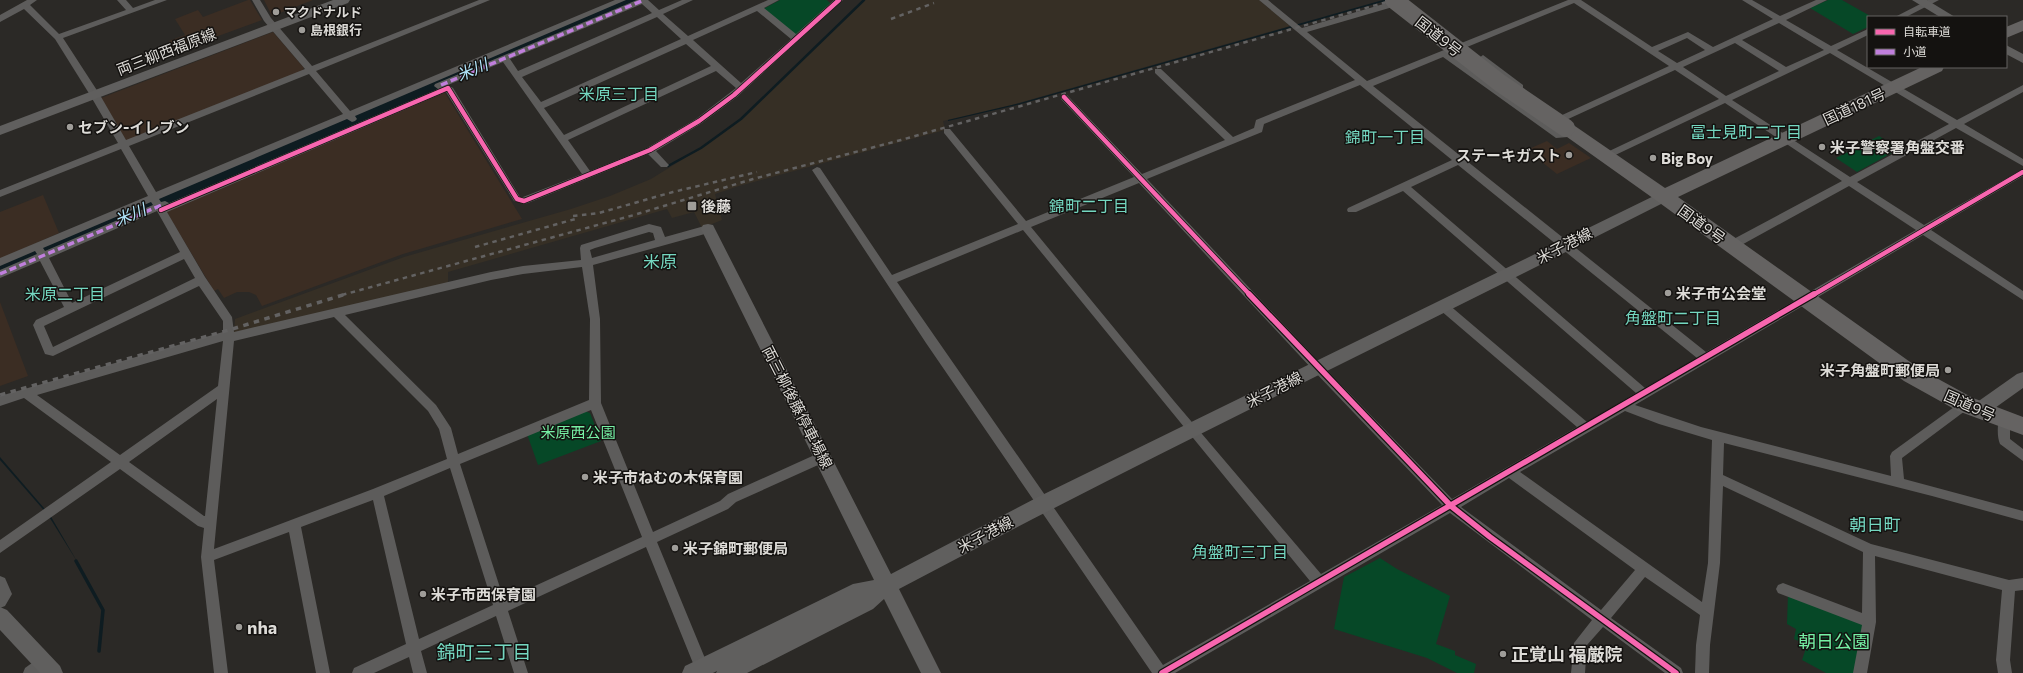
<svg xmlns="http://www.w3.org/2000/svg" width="2023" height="673" font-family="Commissioner,'Noto Sans JP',sans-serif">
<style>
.commercial{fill:#3b2d23}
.built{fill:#362f25}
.green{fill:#064827}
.water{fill:#0e1c21}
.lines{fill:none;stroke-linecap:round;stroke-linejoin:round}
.stream-far1{stroke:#0e1c21;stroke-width:2.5}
.stream{stroke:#0e1c21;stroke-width:3.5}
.river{fill:#0e1c21;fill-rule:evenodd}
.street{fill:#5d5c5b;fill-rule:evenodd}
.secondary{fill:#605f5e;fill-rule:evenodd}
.highway{fill:#656362;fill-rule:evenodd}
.rail-far1{stroke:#636262;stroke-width:2.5;stroke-dasharray:4.5 4.5;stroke-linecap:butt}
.rail{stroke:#636262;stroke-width:3.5;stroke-dasharray:5.5 5.5;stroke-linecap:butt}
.highway-bridge{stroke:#656362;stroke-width:18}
.quiet{stroke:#c07fdc;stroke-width:3.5;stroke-dasharray:7 3.5;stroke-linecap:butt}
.cycleway-far1-casing{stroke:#141210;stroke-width:6}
.cycleway-casing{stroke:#141210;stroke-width:8}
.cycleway-far1{stroke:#f766af;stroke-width:4.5}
.cycleway{stroke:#f766af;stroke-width:5.5}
.poi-dot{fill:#9f9d99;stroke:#141210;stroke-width:1.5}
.labels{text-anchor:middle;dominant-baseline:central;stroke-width:3;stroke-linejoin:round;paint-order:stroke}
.far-poi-label{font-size:13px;font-weight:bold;fill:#dddbd7;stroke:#141210;text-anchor:start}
.street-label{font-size:15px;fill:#dddbd7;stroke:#141210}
.poi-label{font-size:15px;font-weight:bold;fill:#dddbd7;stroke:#141210;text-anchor:start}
.park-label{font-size:15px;fill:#76f1a5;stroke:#141210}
.water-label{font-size:16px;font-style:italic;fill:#b1e6fc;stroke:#141210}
.neighbourhood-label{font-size:16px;fill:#74d7c0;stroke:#141210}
.quarter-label{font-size:17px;fill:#74d7c0;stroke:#141210}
.near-poi-label{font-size:18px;font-weight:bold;fill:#dddbd7;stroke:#141210;text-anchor:start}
.near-park-label{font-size:18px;fill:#76f1a5;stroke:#141210}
.near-neighbourhood-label{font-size:19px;fill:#74d7c0;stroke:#141210}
</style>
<rect width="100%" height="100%" fill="#2b2926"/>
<g class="commercial">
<polygon points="248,0 250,0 262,20 199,43 193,32 199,43 176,52 169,41 185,35 175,19 198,10 203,17"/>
<polygon points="264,0 313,0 272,16"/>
<polygon points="273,32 304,68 302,71 128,140 125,140 101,98"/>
<polygon points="440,92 445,93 522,219 403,254 262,306 256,295 249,292 237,292 224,298 218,289 214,291 166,211"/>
<polygon points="1547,141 1557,149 1569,143 1591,158 1557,174 1537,158 1541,156 1531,148"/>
<polygon points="43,195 59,233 0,259 0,212"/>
<polygon points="0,302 28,376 0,386"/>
</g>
<polygon class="built" points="865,0 1259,0 1290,26 1012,105 943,121 945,130 739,186 715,194 722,220 702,228 694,212 672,218 667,209 448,272 448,284 234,334 235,319 404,257 571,209 610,196 651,179 701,148 742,118"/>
<g class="green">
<polygon points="780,0 827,0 831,4 797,35 794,35 763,9"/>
<polygon points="1828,0 1842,0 1872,17 1868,17 1868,27 1853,34 1810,8"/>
<polygon points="1879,136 1899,149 1857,172 1836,158"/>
<polygon points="584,411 590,413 601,441 538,465 527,434"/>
<polygon points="1380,558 1397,569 1450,596 1436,644 1455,651 1455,655 1476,664 1474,673 1457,673 1427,658 1334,629 1344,577"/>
<polygon points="1788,594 1866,626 1856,673 1826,673 1802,660 1807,645 1794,639 1796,629 1787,624"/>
</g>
<g class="water">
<polygon points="1383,0 1389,0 1021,104 948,121 948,120 1020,103"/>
<polygon points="0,457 50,515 78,563 48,515 0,460"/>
</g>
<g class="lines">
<polyline class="stream-far1" points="668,166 701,148 741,119 864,0"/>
<polyline class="stream" points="76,561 103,610 99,651"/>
<polygon class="river" points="623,0 642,0 640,3 0,275 0,262"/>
<g class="street">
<path d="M27 0H37L30 5 59 34 126 10 117 0H126L133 8 155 0H167L63 38 100 95 126 140 305 69 264 21 252 0H260L271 18 312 66 479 0H490L316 71 350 111 615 0H626L355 116 357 119 355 121 352 122 347 119 159 199 161 202 165 201 169 203 438 89 434 86 435 84 637 0H648L659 10 682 0H693L663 14 688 36 768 0H779L764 8 796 34 834 0H843L737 97 702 123 656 151 667 163 669 165 667 167H661L648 154 528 203 524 204 514 201 446 92 167 212 205 277 232 317 234 332 491 272 523 266 581 260 580 248 581 245 649 224 661 227 665 237 708 225 712 226 713 229 712 232 593 265 600 319 601 403 653 532 720 501 728 494 819 453 823 452 827 453 829 457 827 461 736 502 728 509 657 542 709 668 707 673H697L646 547 508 611 528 673H514L496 616 421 651 427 673H413L409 657 374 673H352L354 668 406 644 373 500 301 527 330 673H316L289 532 214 560 228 673H214L201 557 204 528 198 526 120 469 0 553V540L111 462 24 398 0 406V396L223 332V321L199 286 53 356 45 354 33 325 36 320 64 307 40 261 0 278V270L37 254 35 251 0 266V258L148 196 121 149 0 197V190L118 143 90 95 55 39 24 9 0 22V15ZM642 4 652 13 518 71 510 59ZM757 11 791 39 741 83 693 40ZM657 17 681 39 541 102 522 77ZM686 44 711 66 564 135 544 108ZM503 62 582 174 523 197H520L453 88 448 85ZM716 71 736 88 696 119 647 148 590 171 568 140ZM309 74 343 114 156 192 129 146ZM151 202 153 205 45 251 43 248ZM157 211 180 252 72 303 49 258ZM649 232 653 233 655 240 592 258 590 250 595 248ZM184 259 195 278 53 347 44 326ZM582 267 590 319 589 400 458 454 451 428 436 405 345 315 491 280 523 274ZM334 317 428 411 439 429 447 459 373 489 214 549 234 341ZM223 341 218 386 120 455 37 395ZM217 399 205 516H204L129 462ZM591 410 642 537 504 600 460 464ZM450 468 493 605 419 639 384 496Z"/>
<path d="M1259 0H1268L1302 28 1397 0H1403V4L1307 32 1367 81 1568 0H1581L1652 47 1688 32 1713 47 1773 19 1742 0H1752L1780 16 1816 0H1827L1786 20 1831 46 1868 29V35L1837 50 1957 120 2023 85V92L1964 124 2023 159V166L1956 128 1857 182 1924 225 2023 169V176L1931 230 2023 291V300L1923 235 1635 405 1701 427 1891 476 1890 456 1892 452 1961 402 1965 400 1969 402 1971 405 1969 408 1902 458 1904 479 2023 511V521L1932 496 1724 443 1723 475 1871 544 2009 580 2023 578V590L2015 591 2010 660 2012 673H1998L1996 660 2002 590 1875 556 1876 622 1867 673H1853L1862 625 1778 593 1776 589 1778 585 1783 583 1862 613 1863 552 1723 486 1720 563 1710 645 1709 673H1695L1696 645 1700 615 1645 577 1611 618 1681 668 1683 673H1665L1603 627 1587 645 1585 673H1571L1574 643 1592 620 1450 513 1175 673H1152L926 343 812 170 817 167 820 168 892 275 1018 224 944 133V129H950L1026 221 1134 177 1061 99V95H1067L1142 174 1225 140 1155 73V69H1161L1233 137 1254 128 1256 120 1355 80ZM1574 3 1669 66 1560 116V120H1566L1675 70 1719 99 1603 154 1601 156 1603 158H1609L1725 103 1842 181 1728 242 1727 245 1728 248H1736L1849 186 1916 230 1706 352 1373 86 1443 57 1556 138 1580 136V132L1561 133 1450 54ZM1779 23 1824 50 1786 67 1742 40ZM1687 38 1705 50 1677 63 1658 51ZM1735 43 1779 71 1726 96 1683 67ZM1830 53 1949 124 1850 177 1732 100ZM1360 85 1452 160 1348 208 1347 210 1348 212H1356L1403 191 1636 393 1587 422 1448 304H1440L1439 307 1440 310 1577 427 1452 499 1321 364 1147 179 1262 132 1264 124ZM1458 165 1697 358 1645 388 1411 187ZM1139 183 1313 370 1442 505 1321 574 1174 401 1031 227ZM1023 230 1310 581 1163 665 897 282ZM1625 411 1659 424 1712 440 1708 563 1702 602 1520 472ZM1509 478 1635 570 1601 610 1461 507Z"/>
<polygon points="1928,0 1939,0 1906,17 1895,17"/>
<polygon points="1483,55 1523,85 1523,89 1517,89 1480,60 1479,58"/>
<path d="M2004 415 2008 417 2010 420V439L2023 449V461L2000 444C1997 438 1997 423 2000 417Z"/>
<polygon points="0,576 5,578 12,594 5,606 0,608"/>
<polygon points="43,655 48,657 50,662 48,667 40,673 23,673 25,668"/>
</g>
<g class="secondary">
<polygon points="333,0 350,0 348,3 0,135 0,126"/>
<polygon points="1912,0 1927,0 1955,17 1940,17"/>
<polygon points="2006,45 2023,54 2023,63 2006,54"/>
<path d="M1664 191 1669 192 1671 196 1669 200C1413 330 1153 454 899 589L941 673H921L884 599 873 609 747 673H716L717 671 713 673H682L685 666 853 584 874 580 701 229 703 225 708 224 713 225 715 229 891 574 1038 497Z"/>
<polygon points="2023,372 2023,388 1985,415 1979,417 1973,415 1971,410 1973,405 2017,374"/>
<polygon points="0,607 7,610 60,666 63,673 40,673 0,630"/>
</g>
<g class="highway">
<polygon points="2023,20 2023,31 2006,38 2006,27"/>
<polygon points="1922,67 1944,67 1942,71 1678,197 1920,369 1973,398 2023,417 2023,435 1958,411 1904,381 1657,201 1560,132 1557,128 1560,124 1566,122 1572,124 1665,188"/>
</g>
<g class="rail-far1">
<polyline points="891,19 934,3"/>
<polyline points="573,216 599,213 673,192 757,172"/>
<polyline points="475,247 579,218"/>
<polyline points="342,295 634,215 753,179 901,140 1394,0"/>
</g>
<polyline class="rail" points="0,395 229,330 346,294"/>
<polyline class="highway-bridge" points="1394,0 1500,83 1566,128"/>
<g class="quiet">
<polyline points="441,85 644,0"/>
<polyline points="0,274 164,204"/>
</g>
<g class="cycleway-far1-casing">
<g id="cycleway-far1">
<polyline points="1064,97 1250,295"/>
<polyline points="161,210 448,88 517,199 524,201 650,150 699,121 734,95 839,0"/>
<polyline points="1813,295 2023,172"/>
</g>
</g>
<g class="cycleway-casing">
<g id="cycleway">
<polyline points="1249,294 1451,506 1490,537 1676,673"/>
<polyline points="1162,673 1814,294"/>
</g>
</g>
<use href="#cycleway-far1" class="cycleway-far1"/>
<use href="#cycleway" class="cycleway"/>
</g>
<g class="poi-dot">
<circle cx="276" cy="12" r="4"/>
<circle cx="302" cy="30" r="4"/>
<circle cx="70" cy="127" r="4"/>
<circle cx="1822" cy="147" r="4"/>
<circle cx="1569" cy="155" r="4"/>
<circle cx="1653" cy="158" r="4"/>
<rect x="687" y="201" width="10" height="10" rx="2"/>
<circle cx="1668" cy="293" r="4"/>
<circle cx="1948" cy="370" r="4"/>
<circle cx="585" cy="477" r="4"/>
<circle cx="675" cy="548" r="4"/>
<circle cx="423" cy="594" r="4"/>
<circle cx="239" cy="627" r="4"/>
<circle cx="1503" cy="654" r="4"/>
</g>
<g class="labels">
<g class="far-poi-label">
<text x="284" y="12">マクドナルド</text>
<text x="310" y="30">島根銀行</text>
</g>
<g class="street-label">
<text transform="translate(1439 36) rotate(38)">国道9号</text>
<text transform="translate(166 51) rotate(-21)">両三柳西福原線</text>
<text transform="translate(1854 106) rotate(-25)">国道181号</text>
<text transform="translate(1702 224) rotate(36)">国道9号</text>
<text transform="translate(1564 245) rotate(-27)">米子港線</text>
<text transform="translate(1274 389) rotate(-27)">米子港線</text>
<text transform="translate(1970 405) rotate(24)">国道9号</text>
<text transform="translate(798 407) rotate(63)">両三柳後藤停車場線</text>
<text transform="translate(985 534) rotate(-28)">米子港線</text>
</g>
<g class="poi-label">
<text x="78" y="127">セブン-イレブン</text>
<text x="1830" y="147">米子警察署角盤交番</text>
<text x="1561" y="155" text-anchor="end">ステーキガスト</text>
<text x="1661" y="158">Big Boy</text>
<text x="701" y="206">後藤</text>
<text x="1676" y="293">米子市公会堂</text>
<text x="1940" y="370" text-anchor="end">米子角盤町郵便局</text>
<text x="593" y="477">米子市ねむの木保育園</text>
<text x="683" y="548">米子錦町郵便局</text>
<text x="431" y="594">米子市西保育園</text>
</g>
<g class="park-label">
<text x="578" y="432">米原西公園</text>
</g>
<g class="water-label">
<text transform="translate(472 69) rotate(-23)">米川</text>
<text transform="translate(130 214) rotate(-23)">米川</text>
</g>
<g class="neighbourhood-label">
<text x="619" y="93">米原三丁目</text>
<text x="1746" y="131">冨士見町二丁目</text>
<text x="1385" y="136">錦町一丁目</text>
<text x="1089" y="205">錦町二丁目</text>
<text x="65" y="293">米原二丁目</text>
<text x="1673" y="317">角盤町二丁目</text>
<text x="1240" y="551">角盤町三丁目</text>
</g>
<g class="quarter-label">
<text x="660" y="261">米原</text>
<text x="1875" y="524">朝日町</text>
</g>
<g class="near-poi-label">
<text x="247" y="627">nha</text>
<text x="1511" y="654">正覚山 福厳院</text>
</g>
<g class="near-park-label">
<text x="1834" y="641">朝日公園</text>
</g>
<g class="near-neighbourhood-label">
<text x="484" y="651">錦町三丁目</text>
</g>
</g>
<rect x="1867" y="16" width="140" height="52" fill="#141210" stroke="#646260"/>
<rect x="1875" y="29" width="20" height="6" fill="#f766af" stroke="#646260"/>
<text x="1903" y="36" font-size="12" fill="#dddbd7">自転車道</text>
<rect x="1875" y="49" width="20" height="6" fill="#c07fdc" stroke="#646260"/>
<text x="1903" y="56" font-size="12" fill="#dddbd7">小道</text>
</svg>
